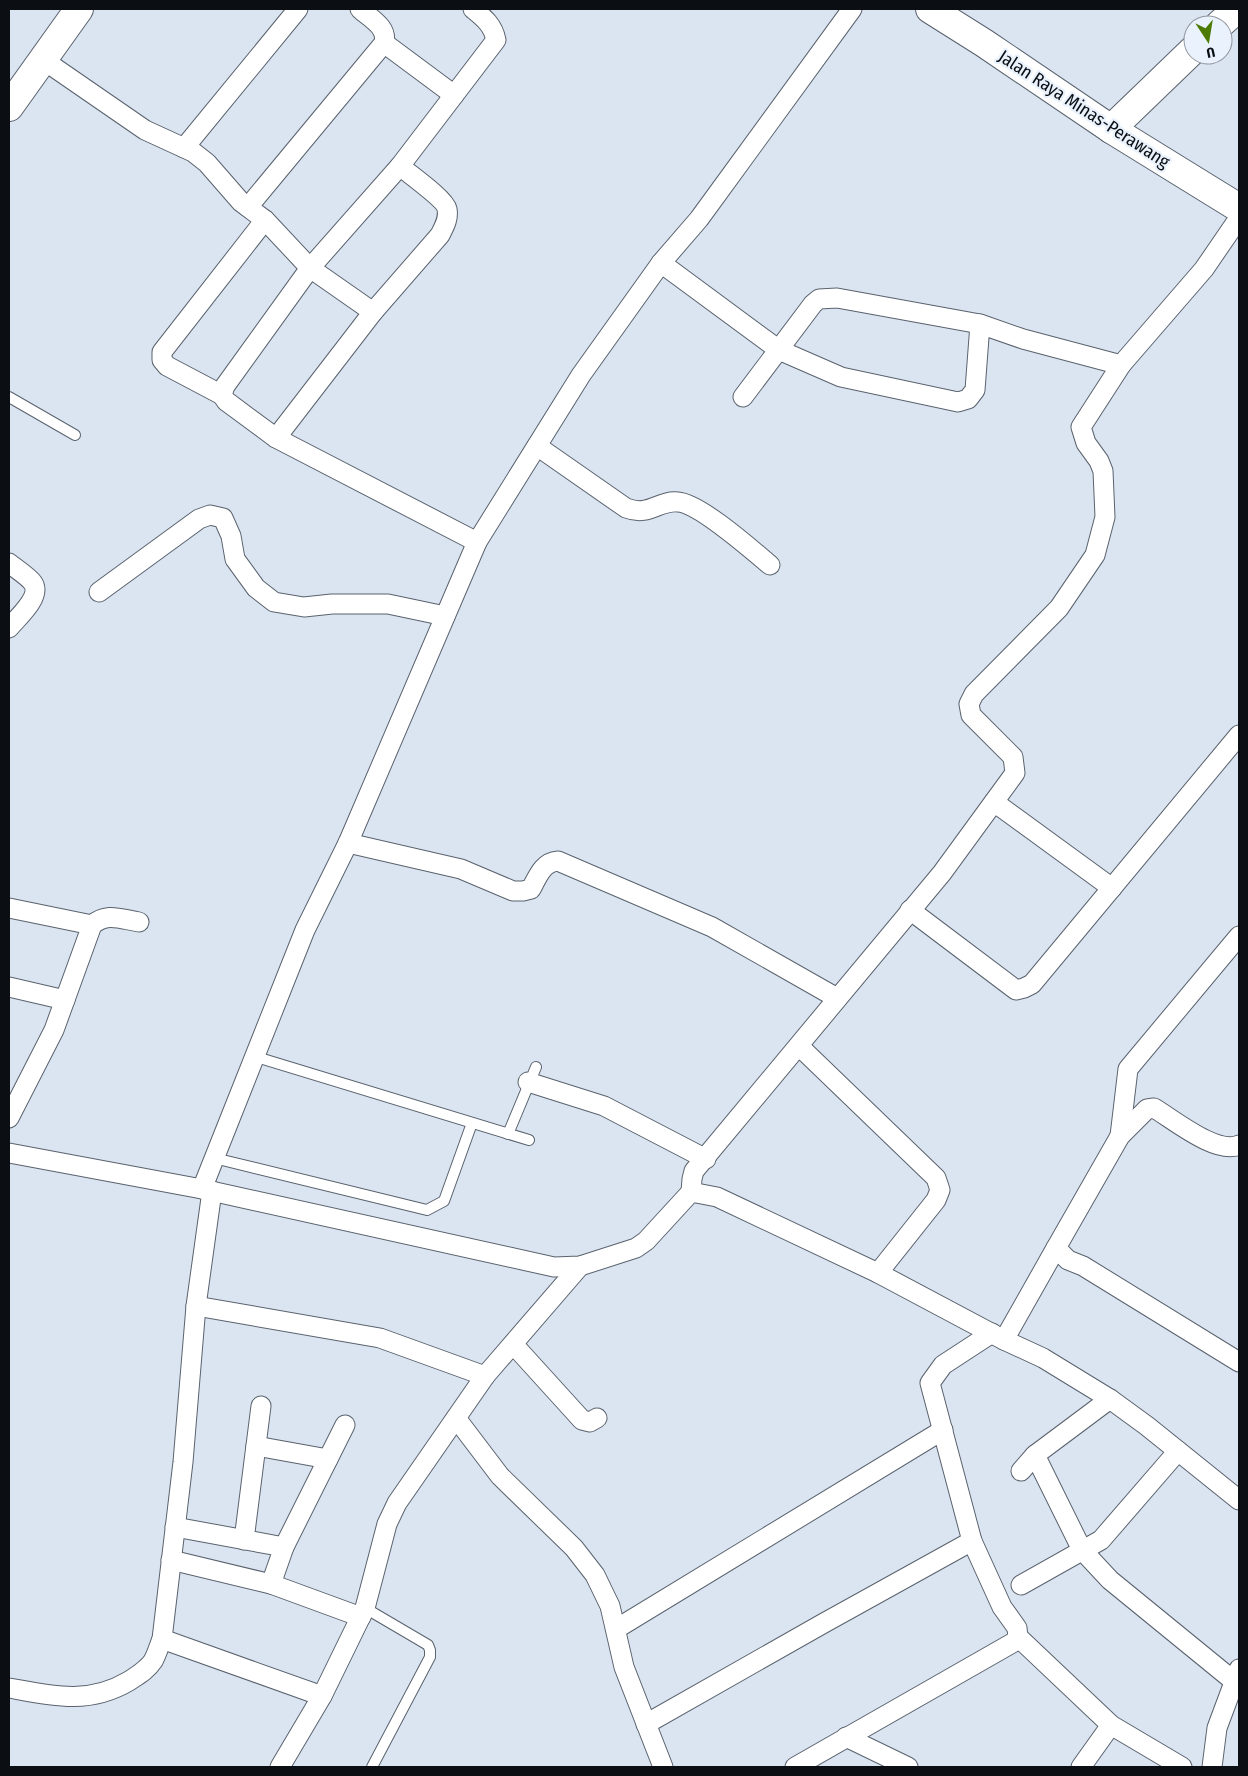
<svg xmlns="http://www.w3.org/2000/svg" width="1248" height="1776" font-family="'Fira Sans Condensed',sans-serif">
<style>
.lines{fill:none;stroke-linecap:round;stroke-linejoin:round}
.lane-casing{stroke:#59626d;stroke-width:12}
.street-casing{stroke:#59626d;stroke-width:21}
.secondary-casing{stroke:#59626d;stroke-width:30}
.lane{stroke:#fff;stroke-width:10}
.street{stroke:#fff;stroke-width:19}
.secondary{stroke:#fff;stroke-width:28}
.labels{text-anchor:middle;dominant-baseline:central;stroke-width:4.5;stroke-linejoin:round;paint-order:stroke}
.street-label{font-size:18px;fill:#0b0f13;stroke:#eaf2fd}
</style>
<rect width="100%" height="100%" fill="#dbe5f2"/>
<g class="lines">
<g class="lane-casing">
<g id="lane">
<polyline points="9,397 75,435"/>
<polyline points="253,1056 529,1140"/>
<polyline points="508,1134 536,1067"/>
<polyline points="214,1158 427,1210 444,1201 472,1123"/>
<polyline points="365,1608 428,1645 430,1650 430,1657 372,1767"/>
</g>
</g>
<g class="street-casing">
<g id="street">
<path d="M473 9C484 18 493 25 496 40L400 166 310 268 225 386 222 395 226 401 276 438 477 542"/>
<polyline points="384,43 454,95"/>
<polyline points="42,59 145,130 193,152 207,163 241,202 265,220 310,268 373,312"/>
<polyline points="184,148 298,9"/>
<path d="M248 207 384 43C388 27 371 19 360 9"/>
<polyline points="661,263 779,350 841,377 958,402 968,399 975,390 980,324 1023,339 1121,365"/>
<polyline points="222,395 167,366 162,360 162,352 265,220"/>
<polyline points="743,397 813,304 819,299 837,298 980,324"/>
<path d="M276 438 373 312 440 235C444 227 449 219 447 209 445 199 409 174 400 166"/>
<path d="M537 446 626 508C650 517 658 500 678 502 699 503 752 550 770 565"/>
<path d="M9 563C15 568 29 577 33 583 42 597 17 618 9 628"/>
<polyline points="99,592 199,519 210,515 223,518 231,536 235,559 256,588 274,602 304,607 332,604 388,604 445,616"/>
<polyline points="994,802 1112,888"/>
<path d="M348 843 461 869 513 891H523L531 889C538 876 543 862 558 861L712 927 837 998"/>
<polyline points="9,908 92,925"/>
<polyline points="910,910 1016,990 1024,988 1032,984 1239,735"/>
<polyline points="9,987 65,1000"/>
<polyline points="799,1046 936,1178 940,1190 936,1200 878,1273"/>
<polyline points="528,1082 604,1106 706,1159"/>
<path d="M9 1118 54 1030 92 925C107 912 120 919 139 922"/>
<polyline points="1120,1136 1128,1069 1239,936"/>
<polyline points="9,1153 202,1189 554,1267 580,1266 636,1248 646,1241 691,1192 717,1197 878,1273 1004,1340 1043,1358 1110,1399 1147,1426 1239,1500"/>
<polyline points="202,1189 305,930 348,843 477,542 581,375 661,263 699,219 852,9"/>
<polyline points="691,1192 692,1179 694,1171 942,873 1015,773 1013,757 971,715 969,704 974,694 1059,608 1095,555 1105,517 1103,471 1099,461 1086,443 1081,427 1121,365 1204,269 1239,218"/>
<path d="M1056 1248 1120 1136 1147 1109 1154 1108C1174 1120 1217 1155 1239 1145"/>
<polyline points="196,1306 380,1338 485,1376"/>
<polyline points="1004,1340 1056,1248 1068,1260 1083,1266 1239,1362"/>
<polyline points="513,1344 582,1420 590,1422 597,1418"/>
<polyline points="456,1418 500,1476 574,1548 595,1575 610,1606 624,1667 663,1767"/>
<polyline points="256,1446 328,1459"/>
<polyline points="1035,1455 1110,1399"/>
<polyline points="1021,1471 1035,1455 1082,1550 1110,1580 1235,1682"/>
<polyline points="175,1527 284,1547"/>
<polyline points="244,1540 261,1406"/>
<polyline points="171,1560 271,1584 361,1617"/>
<polyline points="271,1584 284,1547 345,1425"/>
<polyline points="1021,1585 1101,1540 1178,1451"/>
<polyline points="616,1629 943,1430"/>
<polyline points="1018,1637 1111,1725 1182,1767"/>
<polyline points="162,1639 322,1696"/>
<path d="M9 1688C52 1696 89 1705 129 1681 138 1675 147 1670 153 1661 157 1654 159 1646 162 1639L183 1462 196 1306 212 1191"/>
<polyline points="646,1724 824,1623 972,1541"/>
<polyline points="846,1737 908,1767"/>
<polyline points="280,1767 322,1696 365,1608 387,1524 397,1503 485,1376 580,1266"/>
<polyline points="795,1767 1014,1642 1018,1637 1017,1628 1002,1607 972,1541 930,1383 943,1365 992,1333"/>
<polyline points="1081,1767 1111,1725"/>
<polyline points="1212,1767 1217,1728 1239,1669"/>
</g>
</g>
<g class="secondary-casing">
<g id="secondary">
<polyline points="930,9 984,43 1111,129 1239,208"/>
<polyline points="1219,25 1237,9"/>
<polyline points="9,107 79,9"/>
<polyline points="1111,129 1193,50"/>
</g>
</g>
<use href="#lane" class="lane"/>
<use href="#street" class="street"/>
<use href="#secondary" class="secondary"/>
</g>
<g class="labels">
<g class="street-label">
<text transform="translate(1084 109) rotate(33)">Jalan Raya Minas-Perawang</text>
</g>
</g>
<rect width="1248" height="1776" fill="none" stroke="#0b0f13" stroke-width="20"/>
<g transform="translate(1208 40) rotate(168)"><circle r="24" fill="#eaf2fd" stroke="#91979f"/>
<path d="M0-4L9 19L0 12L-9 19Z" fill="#4b7b02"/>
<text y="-8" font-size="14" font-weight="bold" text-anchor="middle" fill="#0b0f13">U</text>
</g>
</svg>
